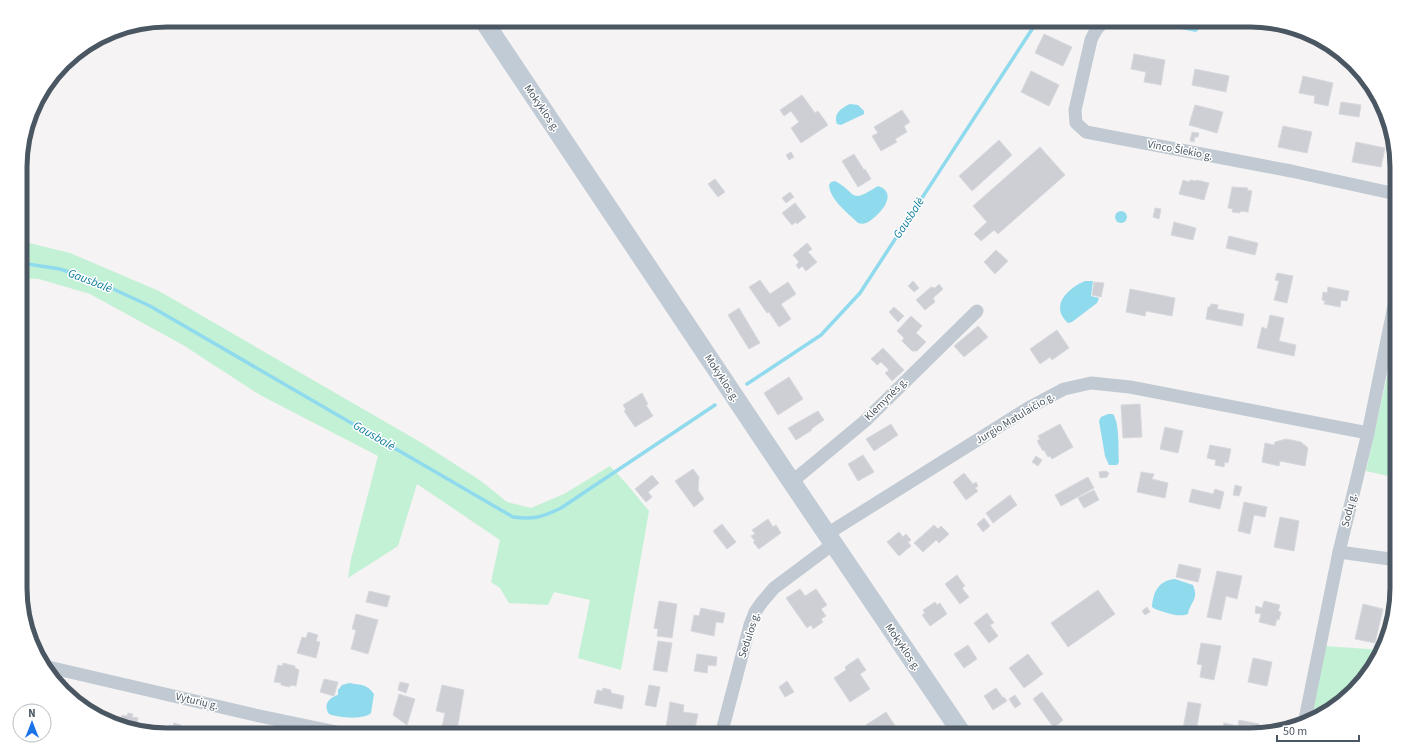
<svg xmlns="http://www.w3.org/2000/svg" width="1417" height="755" font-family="'Source Sans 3',sans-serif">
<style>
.green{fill:#c3f1d5}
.water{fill:#90daee}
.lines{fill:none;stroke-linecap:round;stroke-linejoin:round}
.stream{stroke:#90daee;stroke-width:3.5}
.building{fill:#cdcfd5;stroke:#d7d9de}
.minor{stroke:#c1cad2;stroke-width:13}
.secondary{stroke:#c1cbd6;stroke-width:19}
.labels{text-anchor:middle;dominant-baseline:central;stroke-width:3;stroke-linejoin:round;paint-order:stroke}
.street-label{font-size:11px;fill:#4a5661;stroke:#fff}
.water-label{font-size:12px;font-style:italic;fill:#0c7c9b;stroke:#fff}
.rim{fill:none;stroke:#4a5661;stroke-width:5}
</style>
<rect width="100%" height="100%" fill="#f5f3f3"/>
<g class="green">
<polygon points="21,241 70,253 159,291 422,443 481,481 507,502 531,508 564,494 610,466 625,482 649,511 621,670 578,658 590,600 554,592 548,605 509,603 500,588 491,582 500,540 417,484 398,546 348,578 351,559 378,456 260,395 183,345 90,294 39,279 21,278"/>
<polygon points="1396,336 1397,449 1388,476 1366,471"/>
<polygon points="1324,646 1383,650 1382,653 1360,685 1331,710 1309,721"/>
</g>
<g class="water">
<polygon points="1169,20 1202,20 1199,29 1196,32 1170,27"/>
<path d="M850 104 858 105 864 111V114L841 125 837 124C833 114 841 108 850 104Z"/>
<path d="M835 181C858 193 848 205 878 186 900 193 879 216 868 222 865 224 862 224 858 223 848 213 830 200 829 185L831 182Z"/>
<circle cx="1121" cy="217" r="6"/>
<path d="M1085 281H1093L1091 296 1099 298 1097 303 1072 322 1068 323C1049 306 1068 288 1085 281Z"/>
<path d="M1108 414H1113C1120 424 1118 450 1119 462L1117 465H1109L1105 456 1099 421 1101 417Z"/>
<path d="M1175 579 1193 585C1199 600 1191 600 1188 614 1179 618 1164 612 1155 609L1152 607C1153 592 1159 580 1175 579Z"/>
<path d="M349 683C361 685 367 684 374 694L371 713C363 720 339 718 329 714 323 704 329 698 338 695V690L342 685Z"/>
</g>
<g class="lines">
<g class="stream">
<path d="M21 263 60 269 98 282 150 306 513 517C533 520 543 517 561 508L715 405"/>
<polyline points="747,384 821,335 860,293 1038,20"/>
</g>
</g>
<g class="building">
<polygon points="1044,34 1072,47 1063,66 1035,53"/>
<polygon points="1134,54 1165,60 1161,85 1144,82 1146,72 1131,69"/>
<polygon points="1195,69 1229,76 1226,92 1192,85"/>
<polygon points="1031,71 1059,85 1049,106 1021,92"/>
<polygon points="1303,76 1333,83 1328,106 1314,103 1315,96 1299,93"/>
<polygon points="802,95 815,113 818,111 828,125 801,143 791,128 799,122 791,111 784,116 780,110"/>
<polygon points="1341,102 1361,105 1359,117 1339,114"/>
<polygon points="1195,105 1223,112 1217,133 1189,125"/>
<polygon points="902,110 910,122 904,126 907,132 895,139 897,142 881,151 872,136 878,133 874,127"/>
<polygon points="1283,126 1312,132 1307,153 1278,147"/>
<polygon points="1192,132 1199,133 1198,137 1195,137 1194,142 1190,141"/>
<polygon points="999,140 1012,155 972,191 959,176"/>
<polygon points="1356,142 1385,148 1381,167 1352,162"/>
<polygon points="1040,147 1065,175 998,234 994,230 981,241 974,234 987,222 973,206"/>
<polygon points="791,152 794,157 789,160 786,155"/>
<polygon points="854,154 864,170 865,169 871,179 858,187 842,161"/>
<polygon points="715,179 725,192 718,197 708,184"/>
<polygon points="1183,180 1189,182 1190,180 1196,181 1197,180 1209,183 1204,200 1179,194"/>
<polygon points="1232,187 1248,188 1247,190 1252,191 1248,212 1240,211 1240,213 1232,212 1233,209 1228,208"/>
<polygon points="790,192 794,197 786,203 782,198"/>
<polygon points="795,203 806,217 797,224 796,222 792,225 782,213"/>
<polygon points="1155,208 1161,209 1159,219 1153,217"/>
<polygon points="1174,222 1196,228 1193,240 1171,235"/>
<polygon points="1229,236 1258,243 1255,255 1226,248"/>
<polygon points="807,243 812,249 808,252 817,262 806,271 802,266 799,269 796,265 799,262 793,255"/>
<polygon points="996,250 1008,261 995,274 984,262"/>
<polygon points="1277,273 1293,276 1287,303 1274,300 1279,281 1275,280"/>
<polygon points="760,280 770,294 788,282 796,294 781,304 791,319 779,327 769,312 767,313 749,287"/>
<polygon points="913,281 919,288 914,292 908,286"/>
<polygon points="1094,282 1104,283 1101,297 1092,295"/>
<polygon points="939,284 943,289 933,298 935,302 925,310 916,300 931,287 935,288"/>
<polygon points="1328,287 1349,291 1347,301 1341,300 1340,307 1324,304 1325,301 1322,300 1323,292 1327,293"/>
<polygon points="1130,289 1175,298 1172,316 1146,311 1145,316 1126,312"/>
<polygon points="1211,304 1218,305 1217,309 1244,314 1242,326 1206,319 1208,307 1210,307"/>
<polygon points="894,307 904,316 898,322 889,312"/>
<polygon points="739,308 760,343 749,349 728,315"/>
<polygon points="1270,315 1284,318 1279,341 1296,345 1294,356 1257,348 1262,327 1267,329"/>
<polygon points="911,316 922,326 916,333 926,342 917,351 912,351 902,341 904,338 897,331"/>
<polygon points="978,326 988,337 964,357 954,346"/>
<polygon points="1057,330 1069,348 1052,360 1050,357 1040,364 1030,349"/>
<polygon points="883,348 904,370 892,381 885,373 889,370 881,362 877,365 871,359"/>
<polygon points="789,377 803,399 778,415 764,393"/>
<polygon points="642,393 648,404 646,405 653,416 635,427 624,411 626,410 623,405"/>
<polygon points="1140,404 1142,437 1123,438 1121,405"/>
<polygon points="818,411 824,420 811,429 812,430 796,440 788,428"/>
<polygon points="891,424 898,435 874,451 866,439"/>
<polygon points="1060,424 1073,447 1052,459 1050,456 1048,457 1044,450 1043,451 1037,441 1040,439 1038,436"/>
<polygon points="1165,427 1183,431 1178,453 1160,449"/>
<polygon points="1286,439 1301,442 1308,448 1305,466 1280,461 1279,466 1262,462 1265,443 1274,445 1275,442"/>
<polygon points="1210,445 1231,449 1228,463 1225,462 1224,467 1215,465 1216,460 1207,458"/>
<polygon points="863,455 874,472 858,481 848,464"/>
<polygon points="1036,456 1042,460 1038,466 1032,462"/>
<polygon points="693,469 699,477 698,490 704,499 694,507 675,481"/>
<polygon points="1106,471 1109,473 1107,477 1100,478 1099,472"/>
<polygon points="1141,472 1154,474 1152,479 1168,483 1165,498 1137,492"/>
<polygon points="964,473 973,484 976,482 978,486 975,488 978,491 966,500 953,482"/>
<polygon points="652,475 659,483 648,492 652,497 646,502 635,489"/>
<polygon points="1088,477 1094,488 1061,506 1055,495"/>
<polygon points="1235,485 1242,487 1239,496 1233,495"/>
<polygon points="1192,489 1213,494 1215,489 1224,492 1220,509 1189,502"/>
<polygon points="1094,490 1099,500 1084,508 1078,498"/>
<polygon points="1010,495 1017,505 993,523 986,513"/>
<polygon points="1244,502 1267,507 1265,517 1254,515 1250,534 1238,531"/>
<polygon points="1280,517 1299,521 1294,551 1274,547"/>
<polygon points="984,518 990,526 983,532 977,524"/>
<polygon points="768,519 773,527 776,525 781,533 759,549 753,542 755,541 751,536 755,534 752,530"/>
<polygon points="722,524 736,542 727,549 713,531"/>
<polygon points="934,525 938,529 941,526 949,534 939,543 936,540 923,552 914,543"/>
<polygon points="899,532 903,537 906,534 911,540 908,542 911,546 899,556 887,542"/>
<polygon points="1179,564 1201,569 1198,582 1176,577"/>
<polygon points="1217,571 1242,576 1237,599 1226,596 1221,620 1207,617"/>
<polygon points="957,575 965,586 962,588 969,597 960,604 945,584"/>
<polygon points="800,589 805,596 816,589 827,605 821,609 826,616 821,619 823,622 813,629 811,625 807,628 786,598"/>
<polygon points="1098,590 1115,614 1068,647 1051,623"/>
<polygon points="369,591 390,596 387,607 366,602"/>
<polygon points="659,601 677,604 672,638 657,636 658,629 654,628"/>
<polygon points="1264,601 1280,605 1278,611 1281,612 1279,620 1277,619 1275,626 1259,622 1261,614 1255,613 1256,606 1262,608"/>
<polygon points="935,602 937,605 940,603 947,614 930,626 922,615 925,613 923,610"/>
<polygon points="1363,604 1383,609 1375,643 1355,639"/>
<polygon points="1147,607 1150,612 1145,615 1142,611"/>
<polygon points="701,608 725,613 723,623 716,622 714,636 691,631 694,615 699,616"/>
<polygon points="987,613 994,623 990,625 998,636 989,643 974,623"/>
<polygon points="356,614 378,620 368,654 351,649 356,630 352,629"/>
<polygon points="308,632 318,635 316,641 320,642 316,658 297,653 302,637 306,638"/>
<polygon points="658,641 672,643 667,672 653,670"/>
<polygon points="1201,643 1221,646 1214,680 1200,677 1202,665 1197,664"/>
<polygon points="968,645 977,659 964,668 954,654"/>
<polygon points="697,654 717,657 716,666 708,665 707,673 694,671"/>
<polygon points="1028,654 1043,674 1024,688 1009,668"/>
<polygon points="858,658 866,670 860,674 870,689 850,702 834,678 846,670 845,667"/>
<polygon points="1253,658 1272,662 1267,686 1248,682"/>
<polygon points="283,663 295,666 295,668 299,670 296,686 290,685 290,687 281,685 281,683 274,682 278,665 282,666"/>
<polygon points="324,679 338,682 334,696 320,692"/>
<polygon points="787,681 794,692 785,697 779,687"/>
<polygon points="400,682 409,684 406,693 398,690"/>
<polygon points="442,685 464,690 457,730 442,727 445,713 436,711"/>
<polygon points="649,685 660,687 656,707 645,705"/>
<polygon points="603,688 611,690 611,693 624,696 622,709 594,703 597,690 602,691"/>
<polygon points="996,688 1003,698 1004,697 1007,701 993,710 984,696"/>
<polygon points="1042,692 1063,720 1054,728 1033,699"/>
<polygon points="399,694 415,699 407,725 393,715"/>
<polygon points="1015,695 1021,704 1015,708 1009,699"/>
<polygon points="670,702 684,705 683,712 698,714 694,733 666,728"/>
<polygon points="1188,702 1201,704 1196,731 1183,729"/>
<polygon points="84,704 92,705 91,709 96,710 95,714"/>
<polygon points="886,712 901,735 872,735 866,725"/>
<polygon points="128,713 133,714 132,717 138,718 136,728 120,724 122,715 127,716"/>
<polygon points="1239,720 1259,724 1257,735 1228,735 1222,733 1224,723 1238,726"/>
<polygon points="174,723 181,725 181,728 185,729 184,735 167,735 169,725 173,726"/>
<polygon points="1020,730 1022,733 1024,732 1026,735 1013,735"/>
</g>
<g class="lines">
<g class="minor">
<path d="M1108 20C1099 24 1095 31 1091 40L1075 110 1076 123 1086 132 1291 171 1396 194"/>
<polyline points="791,481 800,475 865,421 977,311"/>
<polyline points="827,534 1030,407 1064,389 1091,383 1130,387 1368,433"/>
<polyline points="1339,552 1397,560"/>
<polyline points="44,666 255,715 351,735"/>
<polyline points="1304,724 1339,552 1368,433 1396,296"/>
<polyline points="721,735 750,625 755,612 762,602 774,588 833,544"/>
</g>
<polyline class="secondary" points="483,20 791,481 963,735"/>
</g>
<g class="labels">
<g class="street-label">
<text transform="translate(542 108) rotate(56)">Mokyklos g.</text>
<text transform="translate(1180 150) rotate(11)">Vinco Šlekio g.</text>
<text transform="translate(722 378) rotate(57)">Mokyklos g.</text>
<text transform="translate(886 399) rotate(-45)">Klemynės g.</text>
<text transform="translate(1015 418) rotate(-31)">Jurgio Matulaičio g.</text>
<text transform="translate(1349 510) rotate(-76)">Sodų g.</text>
<text transform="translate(749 635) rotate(-72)">Sedulos g.</text>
<text transform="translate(903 647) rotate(56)">Mokyklos g.</text>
<text transform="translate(197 701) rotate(13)">Vyturių g.</text>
</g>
<g class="water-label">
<text transform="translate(909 218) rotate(-57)">Gausbalė</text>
<text transform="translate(90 281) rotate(21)">Gausbalė</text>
<text transform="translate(374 436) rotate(30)">Gausbalė</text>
</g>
</g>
<path d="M0 0H1417V755H0ZM167 27H1250A140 140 0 0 1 1390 167V588A140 140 0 0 1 1250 728H167A140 140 0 0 1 27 588V167A140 140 0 0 1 167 27Z" fill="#fff" fill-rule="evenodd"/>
<path class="rim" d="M167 27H1250A140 140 0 0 1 1390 167V588A140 140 0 0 1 1250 728H167A140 140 0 0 1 27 588V167A140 140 0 0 1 167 27Z"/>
<g transform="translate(32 723)"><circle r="19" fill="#ffffff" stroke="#b7bbc0"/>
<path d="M0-3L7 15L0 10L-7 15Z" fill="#1a73e8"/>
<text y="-6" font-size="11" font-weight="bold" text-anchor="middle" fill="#4a5661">N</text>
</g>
<path d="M1277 735v6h82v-6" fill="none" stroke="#4a5661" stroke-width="2"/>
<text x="1283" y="735" font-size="12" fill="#4a5661" stroke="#ffffff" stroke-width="3" paint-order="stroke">50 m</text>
</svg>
